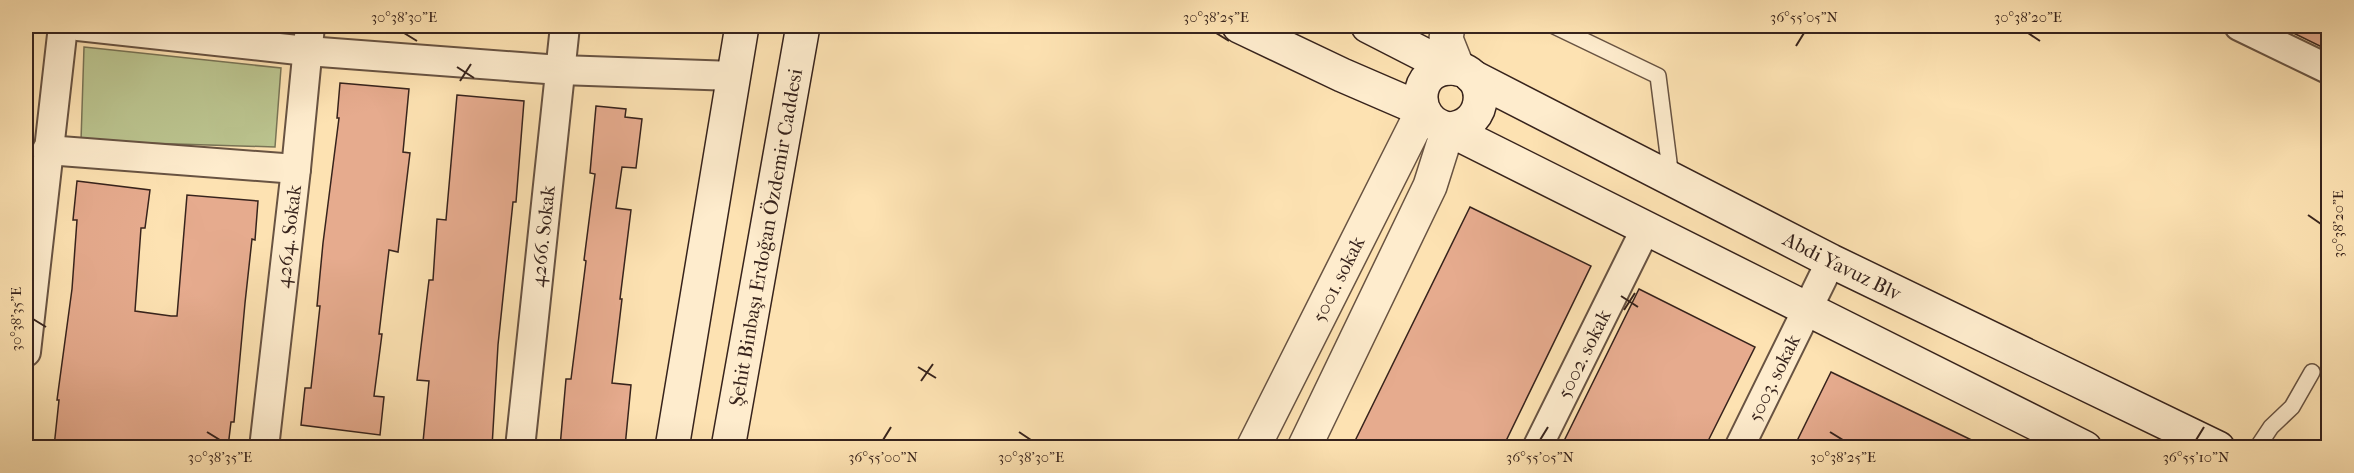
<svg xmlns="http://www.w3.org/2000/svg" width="2354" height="473" font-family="'IM FELL French Canon',serif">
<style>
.green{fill:#bbc48f;stroke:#797456;stroke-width:1.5}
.building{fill:#e6ab8e;stroke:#37231c;stroke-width:1.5}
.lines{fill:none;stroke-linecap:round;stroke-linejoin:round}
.service-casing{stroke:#685342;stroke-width:18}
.minor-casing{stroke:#685342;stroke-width:32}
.tertiary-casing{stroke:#685342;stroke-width:36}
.secondary-casing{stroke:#37231c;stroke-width:36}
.service{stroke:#feeccd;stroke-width:15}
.minor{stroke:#feeccd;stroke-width:28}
.tertiary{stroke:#feeccd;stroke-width:33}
.secondary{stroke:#feeccd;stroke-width:33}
.ticks{fill:none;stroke:#37231c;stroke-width:2}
.labels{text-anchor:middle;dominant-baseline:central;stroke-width:5;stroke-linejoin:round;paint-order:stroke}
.street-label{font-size:20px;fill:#37231c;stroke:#feeccd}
.neatline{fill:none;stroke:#37231c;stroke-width:2}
.ticks-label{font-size:15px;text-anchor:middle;fill:#37231c}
</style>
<rect width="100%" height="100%" fill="#fde2b2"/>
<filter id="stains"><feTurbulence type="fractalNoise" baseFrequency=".00333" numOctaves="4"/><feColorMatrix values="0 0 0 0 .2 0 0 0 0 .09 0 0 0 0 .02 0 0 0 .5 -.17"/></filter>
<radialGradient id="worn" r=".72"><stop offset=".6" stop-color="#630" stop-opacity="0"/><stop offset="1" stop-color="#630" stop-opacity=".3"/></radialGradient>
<polygon class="green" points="84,47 281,68 275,147 81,141"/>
<g class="building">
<polygon points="2279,26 2328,26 2328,50"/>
<polygon points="340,83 409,89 403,152 410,153 398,252 389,250 379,334 382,334 374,396 384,397 380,435 301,425 305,388 311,388 320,306 317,306 323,243 339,118 337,118"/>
<polygon points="457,95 524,101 516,202 513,202 498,345 492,447 423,442 429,381 417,380 429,280 433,280 437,219 446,220"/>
<polygon points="596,106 626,109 625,117 642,119 636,168 622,167 616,208 631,210 620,299 622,299 612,383 631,385 625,447 560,447 566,379 571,379 586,261 584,260 595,174 590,173"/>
<polygon points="77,181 150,190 145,228 141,228 135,311 171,316 177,316 187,195 258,201 255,240 252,239 245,303 234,422 231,422 228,447 54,447 59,400 57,400 72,289 77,220 73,220"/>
<polygon points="1470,207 1591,266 1503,447 1352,447"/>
<polygon points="1639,289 1755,347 1705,447 1561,447"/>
<polygon points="1831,372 1986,447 1794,447"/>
</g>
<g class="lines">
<g class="service-casing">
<g id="service">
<polyline points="1554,26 1658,76 1671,178"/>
<polyline points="2257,448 2271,427 2292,407 2312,372"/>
</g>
</g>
<g class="minor-casing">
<g id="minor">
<polyline points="78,26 307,51 560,70 734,76"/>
<polyline points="2239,26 2328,69"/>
<polyline points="47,150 296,169"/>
<polyline points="26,352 63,26"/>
<path id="s1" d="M264 448 296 169 310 26"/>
<path id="s2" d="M520 448 565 26"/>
<path id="s3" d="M1537 448 1646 228"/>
<path id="s4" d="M1739 448 1831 261"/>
</g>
</g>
<g class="tertiary-casing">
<g id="tertiary">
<polyline points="1448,26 1446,39 1458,69"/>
<path id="s5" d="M1253 448 1423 110"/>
<polyline points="1304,448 1430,186 1448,129"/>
</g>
</g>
<g class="secondary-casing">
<g id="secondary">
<polyline points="1239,26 1342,75 1423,110"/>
<polyline points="1368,26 1450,68"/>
<path id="s6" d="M1471 76 1831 261 2218 448"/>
<path d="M1448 129C1491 127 1490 68 1451 68 1413 68 1410 121 1448 129L2085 448"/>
<polyline points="672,448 742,26"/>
<path id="s7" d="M728 448 803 26"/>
</g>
</g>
<use href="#service" class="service"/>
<use href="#minor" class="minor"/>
<use href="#tertiary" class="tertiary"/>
<use href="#secondary" class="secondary"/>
</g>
<path class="ticks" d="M404 33 417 41M1216 33 1229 41M2028 33 2040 41M1796 46 1804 33M457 67 474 78M460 81 471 64M2308 215 2321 224M1621 296 1638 307M1624 310 1635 293M33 319 46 327M918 367 936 378M921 381 933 364M207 432 220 440M1019 432 1031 440M1830 432 1843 440M883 440 891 427M1540 440 1548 427M2196 440 2204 427"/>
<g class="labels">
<g class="street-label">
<text stroke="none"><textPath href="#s2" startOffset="213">4266. Sokak</textPath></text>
<text stroke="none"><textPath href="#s7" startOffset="214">Şehit Binbaşı Erdoğan Özdemir Caddesi</textPath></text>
<text stroke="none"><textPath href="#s1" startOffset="213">4264. Sokak</textPath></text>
<text stroke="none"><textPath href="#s6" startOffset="417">Abdi Yavuz Blv</textPath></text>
<text stroke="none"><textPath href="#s5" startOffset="189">5001. sokak</textPath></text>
<text stroke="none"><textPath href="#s3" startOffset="105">5002. sokak</textPath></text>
<text stroke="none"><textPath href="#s4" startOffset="78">5003. sokak</textPath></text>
</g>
</g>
<rect width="2354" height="473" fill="none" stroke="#fde2b2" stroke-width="66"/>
<rect x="33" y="33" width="2288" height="407" class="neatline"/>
<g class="ticks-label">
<text x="404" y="22">30°38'30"E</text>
<text x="1216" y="22">30°38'25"E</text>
<text x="1804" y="22">36°55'05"N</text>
<text x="2028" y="22">30°38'20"E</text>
<text transform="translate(2338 224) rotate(-90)" y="5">30°38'20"E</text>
<text transform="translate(16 319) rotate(-90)" y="5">30°38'35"E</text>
<text x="220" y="462">30°38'35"E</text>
<text x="883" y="462">36°55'00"N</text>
<text x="1031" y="462">30°38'30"E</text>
<text x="1540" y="462">36°55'05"N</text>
<text x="1843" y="462">30°38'25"E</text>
<text x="2196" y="462">36°55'10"N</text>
</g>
<rect width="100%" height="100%" filter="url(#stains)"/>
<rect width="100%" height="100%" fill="url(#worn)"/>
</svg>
